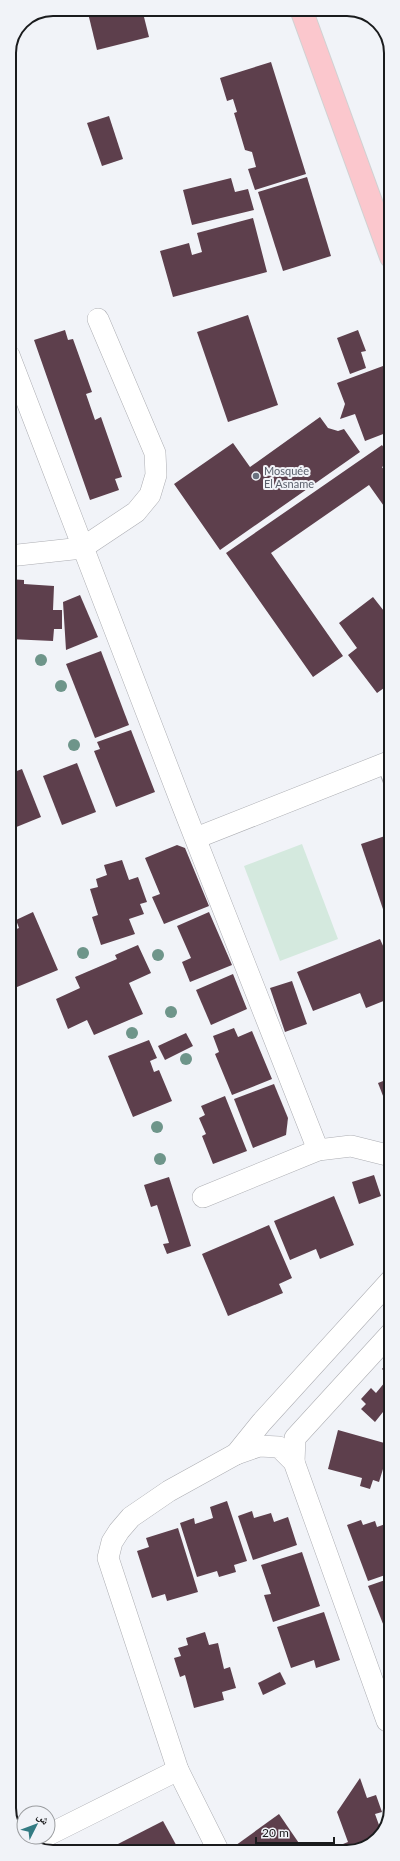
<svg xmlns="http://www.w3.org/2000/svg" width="400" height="1861" font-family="Lato,'Noto Naskh Arabic',sans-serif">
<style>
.green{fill:#d4e9de}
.building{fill:#5d3f4c}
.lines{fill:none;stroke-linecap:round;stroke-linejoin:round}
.service-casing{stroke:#adaeb3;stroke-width:12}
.minor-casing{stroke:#adaeb3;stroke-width:22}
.primary-casing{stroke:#d1d1d2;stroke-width:24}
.service{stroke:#fff;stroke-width:10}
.minor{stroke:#fff;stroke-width:21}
.primary{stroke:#fbc7cd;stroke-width:22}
.tree{fill:#6e958a}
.worship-dot{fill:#6b7280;stroke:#f1f3f8;stroke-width:1.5}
.labels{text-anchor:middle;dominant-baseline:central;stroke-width:4;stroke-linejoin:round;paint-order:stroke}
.worship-label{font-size:11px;fill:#5b616d;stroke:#f1f3f8;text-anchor:start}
.rim{fill:none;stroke:#1a1b1d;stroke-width:2}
</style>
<rect width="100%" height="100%" fill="#f1f3f8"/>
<polygon class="green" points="302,844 338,939 280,961 244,866"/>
<g class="building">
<polygon points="87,9 142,9 149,37 97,50"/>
<polygon points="271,62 306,174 255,190 248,169 256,167 252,152 245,150 234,113 237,112 233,99 227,101 220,78"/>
<polygon points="109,116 123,159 102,166 87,123"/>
<polygon points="307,177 331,256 283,271 258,192"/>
<polygon points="231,178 235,192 248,189 254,210 192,225 183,190"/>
<polygon points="253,218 267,272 173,297 160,251 189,243 192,255 202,252 197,233"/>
<polygon points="248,315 278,405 228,422 197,332"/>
<polygon points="65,330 68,340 73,339 92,392 86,394 95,420 101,417 122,477 115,479 119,490 90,500 34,340"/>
<polygon points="358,330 366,351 361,352 366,368 350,374 337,338"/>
<polygon points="383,366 391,386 391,431 365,441 355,414 340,419 345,404 337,383"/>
<polygon points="320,417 328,428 338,431 344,429 360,452 220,550 174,484 233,443 250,467"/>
<polygon points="382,445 391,458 391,461 382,467 391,480 391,516 369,485 271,553 343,656 313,677 226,553"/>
<polygon points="9,579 24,580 24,584 54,586 53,610 62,610 62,629 54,629 53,641 9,639"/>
<polygon points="80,595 98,637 66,650 63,602"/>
<polygon points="373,597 391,620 391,683 377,693 348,655 357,648 339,623"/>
<polygon points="101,651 129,725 95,738 66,664"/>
<polygon points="391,698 391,719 384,701"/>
<polygon points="131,730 155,792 116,807 94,751 100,749 97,742"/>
<polygon points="77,763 96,812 62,825 43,776"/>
<polygon points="22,769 41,817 9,830 9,774"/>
<polygon points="391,834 391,923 388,924 361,844"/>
<polygon points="177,845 185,848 209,906 164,924 152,897 160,894 145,858"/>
<polygon points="122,860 129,880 138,877 147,902 140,904 144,914 129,919 135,934 101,945 92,917 98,915 90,889 98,887 96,879 107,875 104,865"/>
<polygon points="33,912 58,970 17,987 9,969 9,932 19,928 16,920"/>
<polygon points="209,912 232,965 190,982 182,962 191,958 177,926"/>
<polygon points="380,939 384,948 391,946 391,998 366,1008 360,993 313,1011 297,972"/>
<polygon points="138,945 151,973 129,983 143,1014 94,1035 87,1020 68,1029 56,999 80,988 75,977 117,959 115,955"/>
<polygon points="233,974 247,1009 211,1025 196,990"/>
<polygon points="292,981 307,1024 285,1032 270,988"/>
<polygon points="234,1028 238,1037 252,1031 272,1079 232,1095 215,1054 219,1052 213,1036"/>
<polygon points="186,1033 193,1046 165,1060 158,1046"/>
<polygon points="149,1040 157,1058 150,1061 154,1072 159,1070 172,1101 133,1117 108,1056"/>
<polygon points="391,1078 391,1099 385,1101 378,1083"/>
<polygon points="274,1084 288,1118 286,1135 253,1148 234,1099"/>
<polygon points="225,1096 247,1151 213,1164 202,1136 206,1134 199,1118 205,1115 201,1106"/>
<polygon points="374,1175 381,1196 359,1204 352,1182"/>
<polygon points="169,1177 191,1246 167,1254 163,1244 169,1243 157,1205 151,1207 144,1185"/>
<polygon points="334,1196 354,1245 320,1259 316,1249 290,1260 274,1221"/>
<polygon points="269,1225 292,1278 279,1284 283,1293 228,1316 202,1254"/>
<polygon points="391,1359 391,1420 383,1412 375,1422 361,1409 366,1404 361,1399 371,1388 376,1393 390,1376 382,1369"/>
<polygon points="338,1430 388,1444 384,1460 391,1462 390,1471 383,1469 379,1482 373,1480 370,1489 360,1486 362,1478 328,1469"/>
<polygon points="227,1501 247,1561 234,1565 236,1572 219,1577 217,1571 197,1577 180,1523 194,1518 195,1524 213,1518 210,1507"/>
<polygon points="252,1511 254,1518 271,1513 274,1522 288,1517 297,1545 253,1560 238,1516"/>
<polygon points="361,1520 363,1525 375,1521 377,1527 391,1522 391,1573 368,1581 347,1525"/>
<polygon points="178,1528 198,1592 167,1601 165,1594 152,1598 137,1551 149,1547 146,1538"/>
<polygon points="302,1552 320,1606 273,1622 264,1595 271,1594 261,1565"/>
<polygon points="391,1578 391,1644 368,1586"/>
<polygon points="324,1612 340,1660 316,1668 314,1660 291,1668 277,1627"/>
<polygon points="205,1632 209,1645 218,1643 224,1669 230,1667 236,1688 222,1692 224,1700 194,1708 185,1675 180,1677 174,1658 181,1656 178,1648 188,1645 186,1638"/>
<polygon points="280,1672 286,1684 263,1695 258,1683"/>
<polygon points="360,1778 367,1798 376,1795 382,1812 375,1814 379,1825 385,1823 385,1824 380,1837 353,1852 345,1852 343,1844 348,1842 337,1812"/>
<polygon points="279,1814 305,1852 235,1852 232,1848"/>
<polygon points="163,1821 180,1852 120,1852 116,1845"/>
</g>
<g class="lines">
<g class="service-casing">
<polyline id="service" points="382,764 391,787"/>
</g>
<g class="minor-casing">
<g id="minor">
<polyline points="9,355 181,802 318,1150"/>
<polyline points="9,556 82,548 136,512 150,495 156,475 155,453 98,319"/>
<polyline points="196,838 391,761"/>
<polyline points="203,1197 318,1150 351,1146 391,1156"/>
<polyline points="236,1454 259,1446 279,1447 294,1462 387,1721"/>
<polyline points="294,1462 295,1438 391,1333"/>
<polyline points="48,1835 178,1770"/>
<polyline points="31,1844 44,1837"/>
<polyline points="219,1852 178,1770 108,1558 112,1542 119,1531 131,1517 169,1491 236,1454 261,1423 391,1280"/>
</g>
</g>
<g class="primary-casing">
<polyline id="primary" points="301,9 391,257"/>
</g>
<use href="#service" class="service"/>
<use href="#minor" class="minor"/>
<use href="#primary" class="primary"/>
</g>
<g class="tree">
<circle cx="41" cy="660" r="6"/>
<circle cx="61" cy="686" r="6"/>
<circle cx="74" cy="745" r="6"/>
<circle cx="83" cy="953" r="6"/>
<circle cx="158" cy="955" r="6"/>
<circle cx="171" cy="1012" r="6"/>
<circle cx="132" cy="1033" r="6"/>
<circle cx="186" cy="1059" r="6"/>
<circle cx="157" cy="1127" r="6"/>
<circle cx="160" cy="1159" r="6"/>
</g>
<circle class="worship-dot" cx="256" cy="476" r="4"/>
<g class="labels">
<g class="worship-label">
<text x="264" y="470">Mosquée<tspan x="264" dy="13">El Asname</tspan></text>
</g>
</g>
<path d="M0 0H400V1861H0ZM53 16H347A37 37 0 0 1 384 53V1808A37 37 0 0 1 347 1845H53A37 37 0 0 1 16 1808V53A37 37 0 0 1 53 16Z" fill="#f1f3f8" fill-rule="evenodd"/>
<path class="rim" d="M53 16H347A37 37 0 0 1 384 53V1808A37 37 0 0 1 347 1845H53A37 37 0 0 1 16 1808V53A37 37 0 0 1 53 16Z"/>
<g transform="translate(36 1825) rotate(48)"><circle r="19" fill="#f1f3f8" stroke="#9b9da0"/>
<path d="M0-3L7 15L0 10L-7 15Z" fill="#337b83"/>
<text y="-6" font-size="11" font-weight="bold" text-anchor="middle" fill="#1a1b1d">ش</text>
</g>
<path d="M256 1837v6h78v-6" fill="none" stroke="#1a1b1d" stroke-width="2"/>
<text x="262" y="1837" font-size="12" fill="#1a1b1d" stroke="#f1f3f8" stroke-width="3" paint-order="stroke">20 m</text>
</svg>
